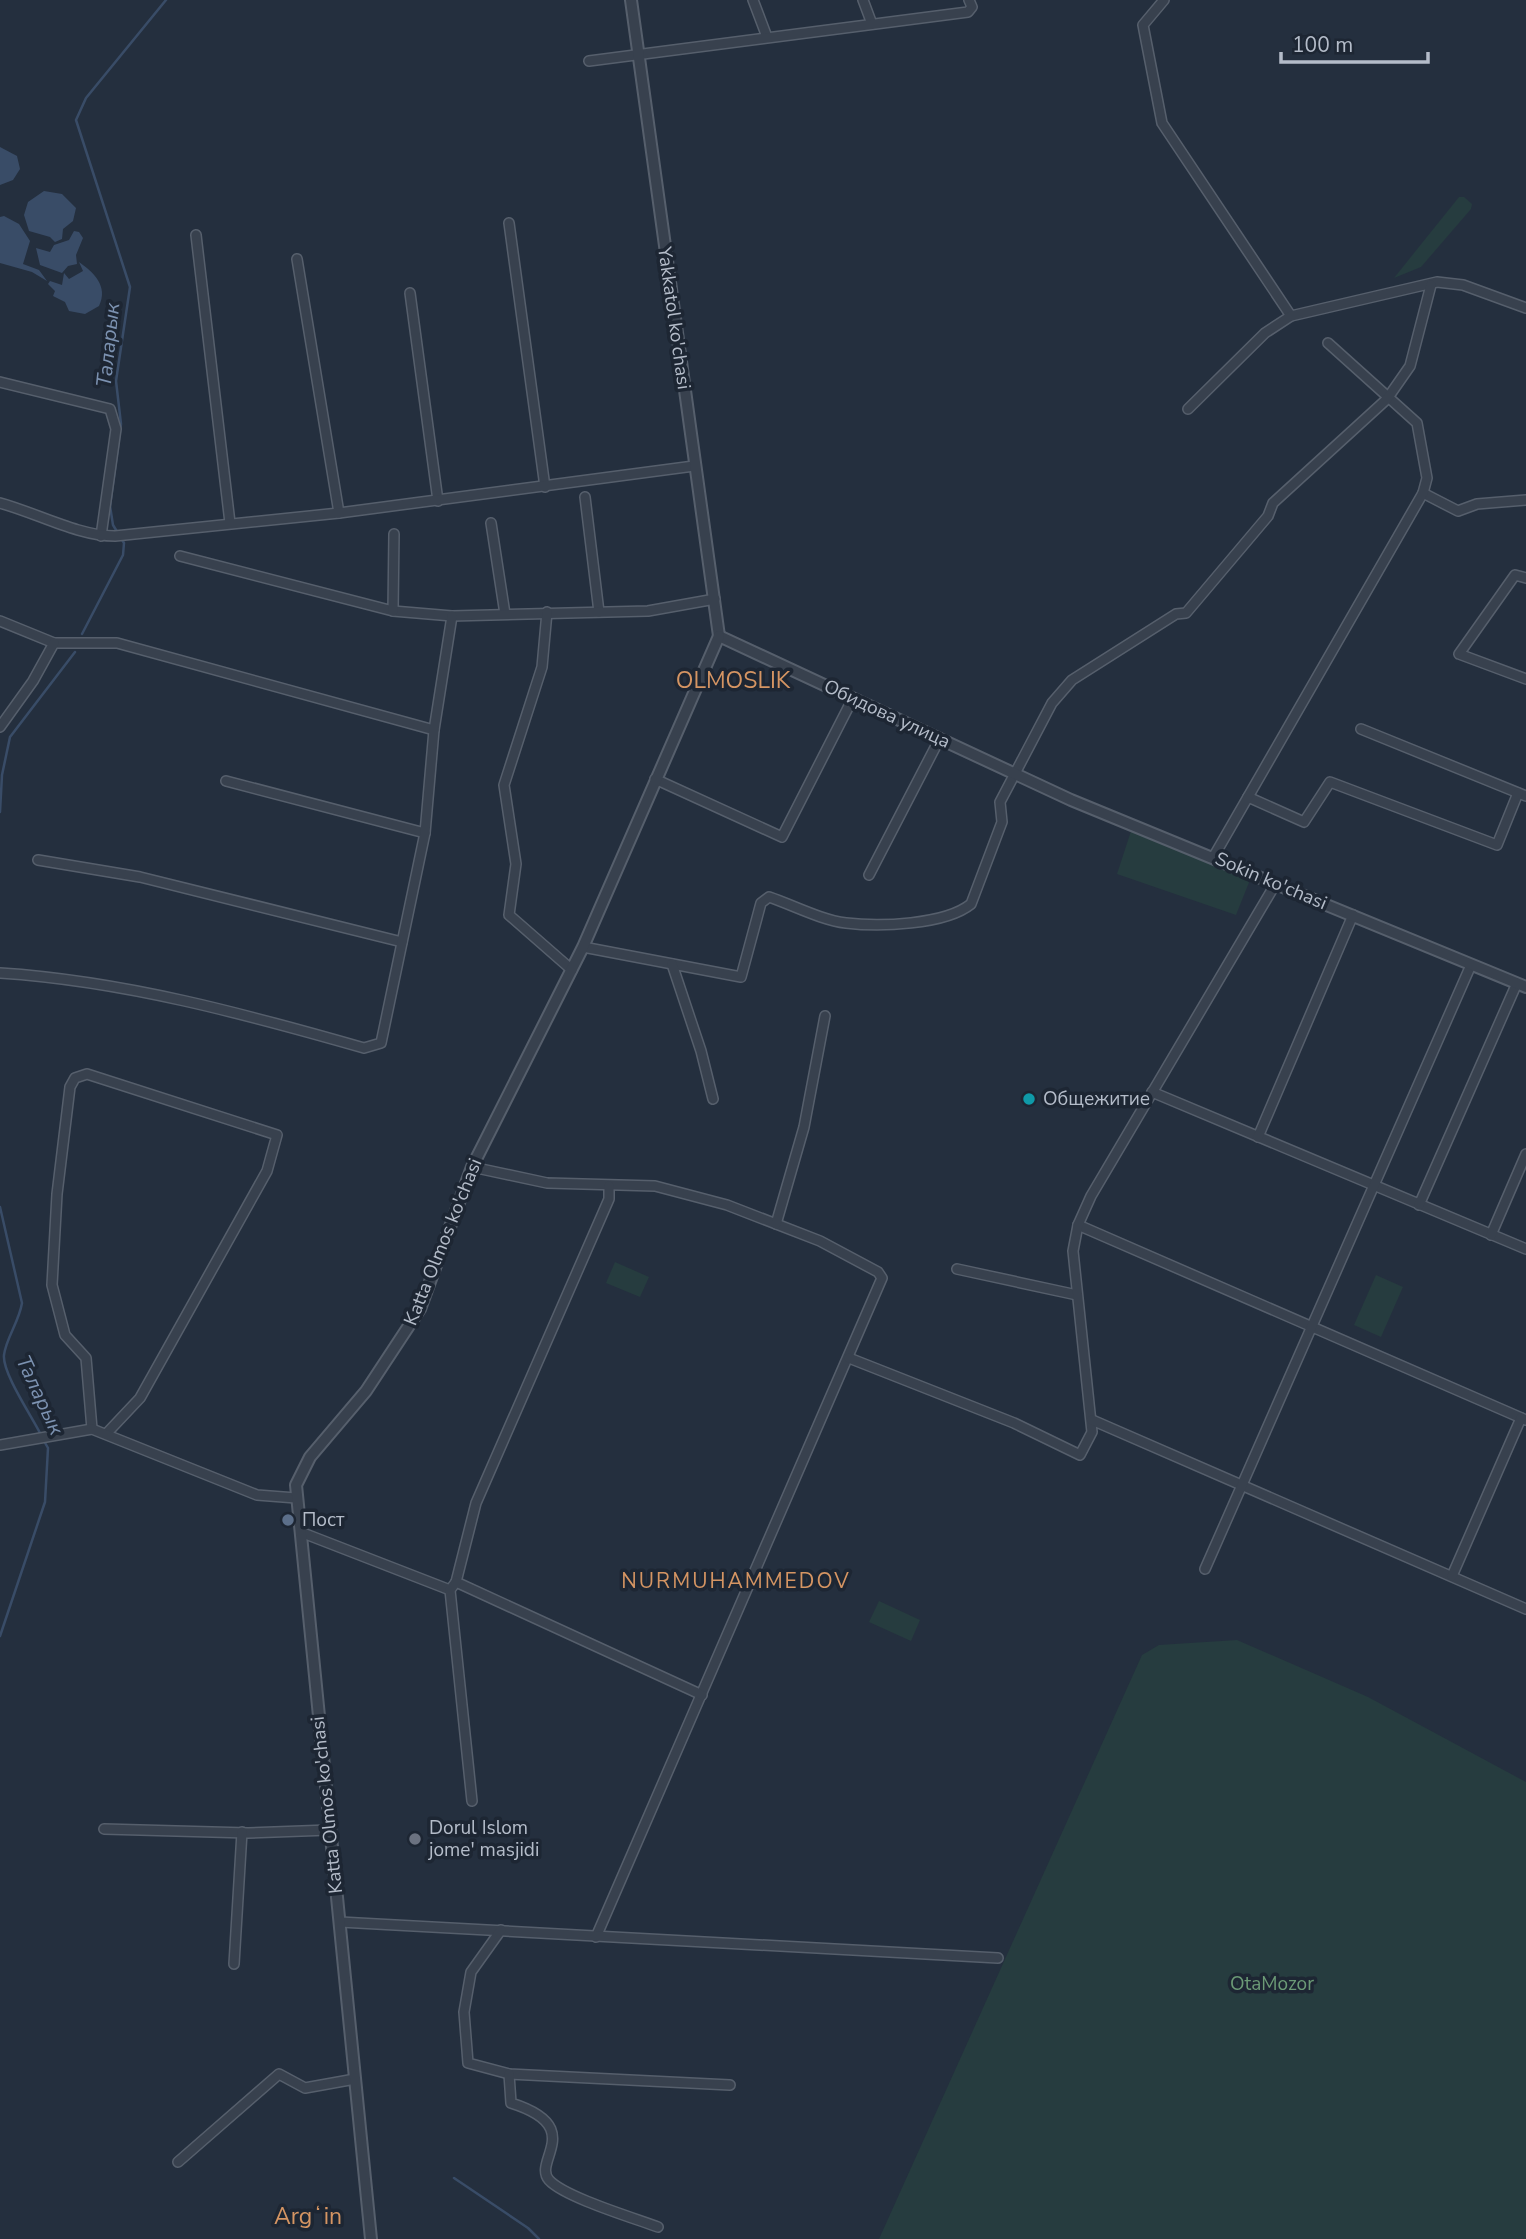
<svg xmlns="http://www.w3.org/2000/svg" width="1526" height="2239" font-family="'Nunito Sans',sans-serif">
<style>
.green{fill:#263c3f}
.water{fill:#394c67}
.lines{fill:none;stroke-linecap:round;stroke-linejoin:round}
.stream{stroke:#394c67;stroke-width:2.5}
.minor-casing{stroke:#565f6c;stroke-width:12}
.tertiary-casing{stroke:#565f6c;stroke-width:14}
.minor{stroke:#38414e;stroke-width:9}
.tertiary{stroke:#38414e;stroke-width:10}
.culture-dot{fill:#0f9aa8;stroke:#1d2633;stroke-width:2.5}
.service-dot{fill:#5c6f8a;stroke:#1d2633;stroke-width:2.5}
.worship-dot{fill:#6b7280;stroke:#1d2633;stroke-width:2.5}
.labels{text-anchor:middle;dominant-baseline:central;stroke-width:7;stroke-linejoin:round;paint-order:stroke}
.street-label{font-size:19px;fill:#b4bcc9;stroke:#1d2633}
.poi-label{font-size:19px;fill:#b4bcc9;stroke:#1d2633;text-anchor:start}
.park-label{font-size:19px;fill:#6b9a76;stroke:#1d2633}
.water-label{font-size:21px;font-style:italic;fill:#7c92b1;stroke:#1d2633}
.neighbourhood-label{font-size:21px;letter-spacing:2px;fill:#d59563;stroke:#1d2633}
.quarter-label{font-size:23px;fill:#d59563;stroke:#1d2633}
</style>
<rect width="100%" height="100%" fill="#242f3e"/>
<g class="green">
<polygon points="1459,197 1464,197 1472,204 1471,209 1421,267 1394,278"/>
<polygon points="1131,831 1250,880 1236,915 1117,874"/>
<polygon points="615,1262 649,1277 640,1297 606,1283"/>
<polygon points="1376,1275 1403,1287 1381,1337 1354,1325"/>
<polygon points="879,1601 920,1620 911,1641 869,1622"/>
<polygon points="1237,1640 1368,1697 1526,1782 1526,2239 879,2239 1142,1655 1159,1645"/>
</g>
<g class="water">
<polygon points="0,147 17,156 20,169 13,180 0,185"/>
<polygon points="44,191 62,194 76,208 73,221 63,229 62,239 55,242 50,237 29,231 24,215 28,202"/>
<polygon points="4,216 19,224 30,241 23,264 39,270 47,281 32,272 0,263 0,217"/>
<polygon points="74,231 79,232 83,238 76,255 77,264 68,266 62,273 40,265 36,248 50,252 54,245 69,240"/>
<path d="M79 262C93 272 109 286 99 306L85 314 69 311 65 302 53 296 55 291 48 284 50 281 62 285 64 273 69 279 83 271Z"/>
</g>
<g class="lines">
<g class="stream">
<polyline points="82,634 123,555 124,543 113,525 110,506 121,424 116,381 130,287 76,120 86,98 166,0"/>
<polyline points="0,812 2,775 10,737 75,652"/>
<path d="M0 1207 22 1303C19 1322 6 1338 4 1355 2 1373 33 1418 41 1435"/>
<polyline points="0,1636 45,1502 48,1448 44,1441"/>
<polyline points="454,2178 528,2228 539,2239"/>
</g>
<g class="minor-casing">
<g id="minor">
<polyline points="753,0 767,37"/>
<polyline points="863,0 872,24"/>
<polyline points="1164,0 1143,25 1162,123 1291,316"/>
<polyline points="589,61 968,12 972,7 969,0"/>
<polyline points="509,223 545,487"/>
<polyline points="196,235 230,523"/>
<polyline points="297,259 339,513"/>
<polyline points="410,293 438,501"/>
<polyline points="0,382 110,409 116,429 101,536"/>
<polyline points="1188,409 1265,333 1291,316 1437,282 1463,285 1526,308"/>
<polyline points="1423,493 1458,511 1477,504 1526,500"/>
<polyline points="585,497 599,612"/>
<path d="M0 503C37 513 78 536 115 536L339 513 694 466"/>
<polyline points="491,523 505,614"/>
<polyline points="180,556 393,611 452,616 648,611 715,599"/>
<polyline points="1526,578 1515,575 1459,654 1526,679"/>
<polyline points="393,611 394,534"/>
<polyline points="547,612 542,667 504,785 516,864 509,915 572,970"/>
<polyline points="0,621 54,643 117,643 434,730"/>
<polyline points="0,727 33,681 54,643"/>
<polyline points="1361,729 1526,796"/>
<polyline points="655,779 782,837 853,698"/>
<polyline points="226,781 425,833"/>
<polyline points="1248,797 1304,822 1330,782 1497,845 1518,793"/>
<polyline points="1214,856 1423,493 1427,478 1417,423 1328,343"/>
<polyline points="38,860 140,877 402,942"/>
<polyline points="869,875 940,738"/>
<path d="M583 947 741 977 761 903 769 897C793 905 821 920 846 923 879 927 945 925 971 904L1002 822 1000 802 1052 703 1072 680 1176 614 1186 613 1268 516 1273 503 1387 399 1410 366 1431 285"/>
<polyline points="672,964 701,1051 713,1099"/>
<path d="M0 973C124 981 245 1014 364 1048L381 1043 425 833 434 730 452 616"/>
<polyline points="1152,1092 1526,1249"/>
<polyline points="1258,1137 1353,915"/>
<polyline points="472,1167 547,1183 655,1186 727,1205 820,1241 878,1272 882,1278 596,1937"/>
<polyline points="609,1186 609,1199 476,1503 456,1582 702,1695"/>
<polyline points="1419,1205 1517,983"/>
<polyline points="776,1224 804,1127 825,1016"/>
<polyline points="1078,1225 1526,1420"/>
<polyline points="1491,1235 1526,1154"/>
<polyline points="957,1269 1077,1295"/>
<polyline points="849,1358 1014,1423 1080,1455 1092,1432 1073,1251 1078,1225 1091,1196 1276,883"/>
<polyline points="1092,1420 1526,1609"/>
<polyline points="92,1429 86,1358 65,1335 52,1285 57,1194 70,1087 75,1078 87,1074 277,1135 267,1171 140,1398 107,1433"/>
<polyline points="0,1445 92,1429 257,1495 296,1498"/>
<polyline points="303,1533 450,1590"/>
<polyline points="1205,1569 1471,965"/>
<polyline points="1452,1576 1521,1418"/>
<polyline points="456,1582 450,1590 472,1801"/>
<polyline points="104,1829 248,1833 329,1830"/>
<polyline points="340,1922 998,1958"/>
<polyline points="501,1930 471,1972 464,2012 468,2063 509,2074 730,2085"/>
<polyline points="234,1964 242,1832"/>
<path d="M509 2074 511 2103C587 2127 532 2161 549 2180 564 2197 634 2218 658 2227"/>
<polyline points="178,2162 279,2074 305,2088 355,2079"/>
</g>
</g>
<g class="tertiary-casing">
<g id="tertiary">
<polyline points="631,0 719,636"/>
<polyline points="719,636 1071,800 1526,987"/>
<polyline points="371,2239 296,1485 310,1457 366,1391 420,1309 472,1167 583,947 719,636"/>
</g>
</g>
<use href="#minor" class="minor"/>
<use href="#tertiary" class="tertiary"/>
</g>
<circle class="culture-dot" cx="1029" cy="1099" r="7"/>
<circle class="service-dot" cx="288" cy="1520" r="7"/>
<circle class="worship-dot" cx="415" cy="1839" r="7"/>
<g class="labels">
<g class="street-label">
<text transform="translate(674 318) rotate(82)">Yakkatol ko'chasi</text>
<text transform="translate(887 714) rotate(25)">Обидова улица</text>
<text transform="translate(1271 881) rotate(23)">Sokin ko'chasi</text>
<text transform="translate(443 1242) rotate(-68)">Katta Olmos ko'chasi</text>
<text transform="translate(327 1805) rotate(-96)">Katta Olmos ko'chasi</text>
</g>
<g class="poi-label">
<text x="1043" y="1099">Общежитие</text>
<text x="302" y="1520">Пост</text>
<text x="429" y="1828">Dorul Islom<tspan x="429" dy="22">jome' masjidi</tspan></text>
</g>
<g class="park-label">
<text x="1272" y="1984">OtaMozor</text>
</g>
<g class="water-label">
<text transform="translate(108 345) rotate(-84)">Таларык</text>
<text transform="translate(40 1395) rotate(65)">Таларык</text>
</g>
<g class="neighbourhood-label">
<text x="736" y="1581">NURMUHAMMEDOV</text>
</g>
<g class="quarter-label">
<text x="733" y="680">OLMOSLIK</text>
<text x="308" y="2216">Argʻin</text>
</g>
</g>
<path d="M1281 52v10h147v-10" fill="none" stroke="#b4bcc9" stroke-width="3.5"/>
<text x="1292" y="52" font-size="21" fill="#b4bcc9" stroke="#1d2633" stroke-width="5" paint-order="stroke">100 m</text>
</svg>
